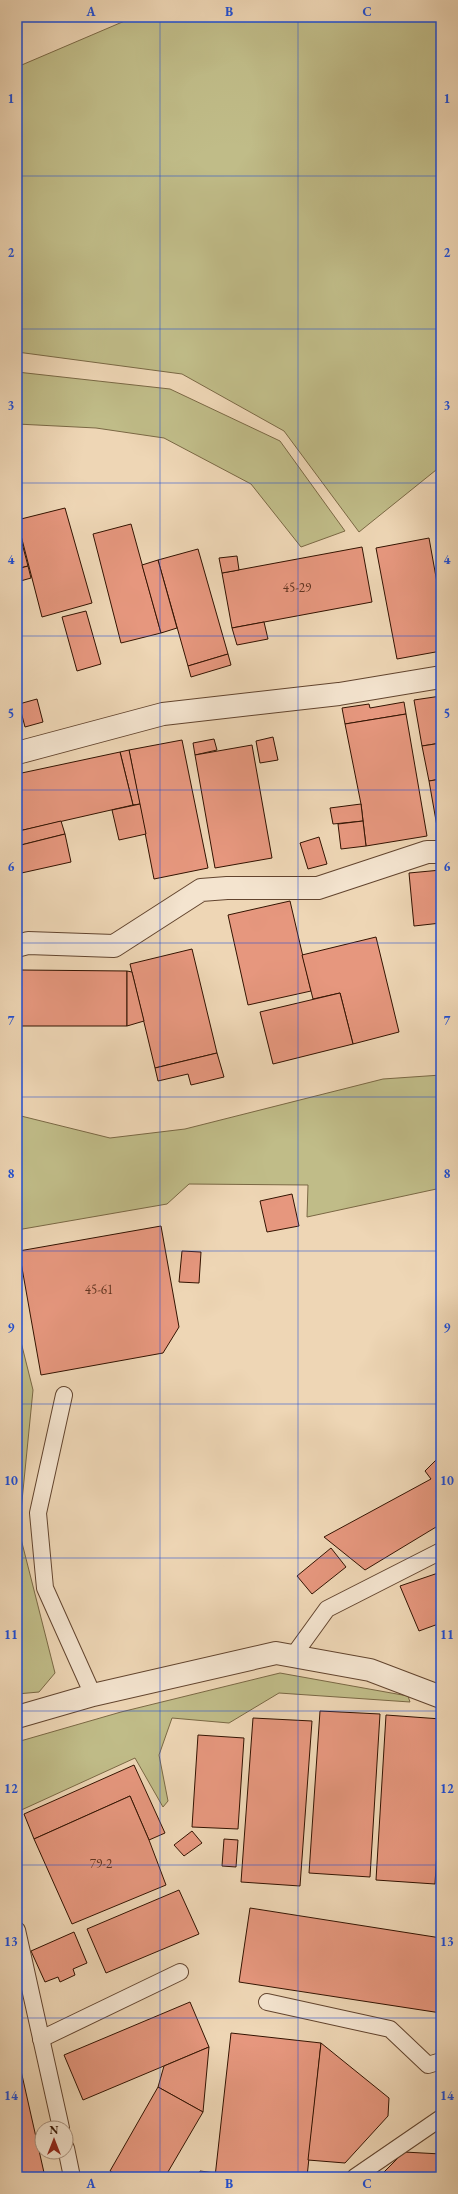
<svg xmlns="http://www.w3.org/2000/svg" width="458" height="2194" font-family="'EB Garamond',serif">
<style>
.green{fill:#c0bc88;stroke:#7a6844}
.building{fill:#e6977e;stroke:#331301}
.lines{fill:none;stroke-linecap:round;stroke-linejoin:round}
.service-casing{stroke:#62442e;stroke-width:18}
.minor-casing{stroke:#62442e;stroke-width:24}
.path{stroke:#331301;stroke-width:2.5;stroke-dasharray:3 2;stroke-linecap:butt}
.service{stroke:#f4e4cf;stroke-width:16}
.minor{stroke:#f4e4cf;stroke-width:22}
.grid{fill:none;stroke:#1d4ed8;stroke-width:1;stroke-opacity:0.55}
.labels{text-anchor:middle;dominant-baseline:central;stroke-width:4;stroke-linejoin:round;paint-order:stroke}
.number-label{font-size:13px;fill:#603420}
.neatline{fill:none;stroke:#1d4ed8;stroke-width:1.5}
.grid-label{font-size:13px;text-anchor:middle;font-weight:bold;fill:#1d4ed8}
</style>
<rect width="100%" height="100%" fill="#eed6b5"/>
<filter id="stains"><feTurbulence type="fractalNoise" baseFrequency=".005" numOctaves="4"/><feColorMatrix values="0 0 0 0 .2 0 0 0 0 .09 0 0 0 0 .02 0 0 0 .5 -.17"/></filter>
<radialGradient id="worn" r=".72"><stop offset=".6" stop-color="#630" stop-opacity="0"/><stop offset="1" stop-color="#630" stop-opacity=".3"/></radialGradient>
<g class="green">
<polygon points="134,17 441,17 441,466 359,532 284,431 182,374 17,352 17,67"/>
<polygon points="17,372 170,389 280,441 345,531 301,547 251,484 164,438 96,428 17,424"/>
<polygon points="441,1075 441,1188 307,1217 308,1185 189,1184 167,1204 17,1230 17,1115 110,1138 185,1129 383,1079"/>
<polygon points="17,1326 33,1390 19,1531 55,1673 39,1692 17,1694"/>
<polygon points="280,1673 408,1696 410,1702 279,1693 229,1723 172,1718 159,1755 168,1801 163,1807 135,1758 17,1812 17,1742 121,1712"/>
</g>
<g class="building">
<polygon points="65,508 92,603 42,617 17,520"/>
<polygon points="17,524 28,566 17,569"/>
<polygon points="131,524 161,633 121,643 93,534"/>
<polygon points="429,538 441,605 441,651 397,659 376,548"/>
<polygon points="362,547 372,602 232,628 222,573"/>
<polygon points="198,549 228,654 188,666 158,560"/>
<polygon points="237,556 239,570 222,573 219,558"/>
<polygon points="158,560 177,628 161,633 142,565"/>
<polygon points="28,566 31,578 17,582 17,569"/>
<polygon points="86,611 101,664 77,671 62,617"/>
<polygon points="264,622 268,639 237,645 232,628"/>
<polygon points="228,654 231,665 191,677 188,666"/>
<polygon points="441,696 441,743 422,746 414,700"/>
<polygon points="37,699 43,722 25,727 19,704"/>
<polygon points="404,702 406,714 345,724 342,708 369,704 370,708"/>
<polygon points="406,714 427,836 366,846 361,804 345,724"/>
<polygon points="273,737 278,760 260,763 256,741"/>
<polygon points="214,739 217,750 195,755 193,743"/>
<polygon points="182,740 208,868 154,879 129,750"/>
<polygon points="441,743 441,779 429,781 422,746"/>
<polygon points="252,745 272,858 215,868 195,755"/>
<polygon points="129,750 140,804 133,805 120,752"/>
<polygon points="120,752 133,805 19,831 17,822 17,774"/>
<polygon points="441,779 441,832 438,832 429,781"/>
<polygon points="140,804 146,834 119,840 112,810"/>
<polygon points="361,804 363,821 333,824 330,808"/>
<polygon points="61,821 65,834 17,846 17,822 19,831"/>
<polygon points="363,821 366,846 341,849 338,824"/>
<polygon points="65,834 71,862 17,874 17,846"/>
<polygon points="319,837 327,864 308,869 300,843"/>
<polygon points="441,870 441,923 414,926 409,873"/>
<polygon points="290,901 311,991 248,1005 228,915"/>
<polygon points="376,937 399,1032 353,1044 340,993 313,999 302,955"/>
<polygon points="192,949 217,1053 155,1068 130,964"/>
<polygon points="21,970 127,971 127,1026 21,1026"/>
<polygon points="127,971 132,972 144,1021 127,1026"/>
<polygon points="17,975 21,975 20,1019 17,1019"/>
<polygon points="340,993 353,1044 273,1064 260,1012"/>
<polygon points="217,1053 224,1077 191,1085 188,1074 158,1081 155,1068"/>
<polygon points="292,1194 299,1226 267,1232 260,1201"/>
<polygon points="161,1226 179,1327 163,1353 41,1375 19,1251"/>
<polygon points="182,1251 201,1252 199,1283 179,1282"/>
<polygon points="441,1455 441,1524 365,1570 324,1537 431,1479 425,1471"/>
<polygon points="331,1548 346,1567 312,1594 297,1576"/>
<polygon points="441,1572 441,1623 419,1631 400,1586"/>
<polygon points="320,1711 380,1714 370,1877 309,1873"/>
<polygon points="386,1715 441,1719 441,1785 435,1884 376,1880"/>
<polygon points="253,1718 312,1721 300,1886 241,1882"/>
<polygon points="198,1735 244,1738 238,1829 192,1827"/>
<polygon points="134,1765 165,1833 149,1840 130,1796 34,1839 24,1814"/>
<polygon points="130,1796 149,1840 166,1885 72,1924 34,1839"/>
<polygon points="192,1831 202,1843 184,1856 174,1845"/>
<polygon points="224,1839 238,1840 236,1867 222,1866"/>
<polygon points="179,1890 199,1934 106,1973 87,1929"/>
<polygon points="250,1908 441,1938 441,2013 239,1982"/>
<polygon points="74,1932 87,1963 73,1969 75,1975 60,1982 58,1977 45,1982 31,1951"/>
<polygon points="190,2002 209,2047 83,2100 64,2055"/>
<polygon points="231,2033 321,2043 307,2177 215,2177"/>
<polygon points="321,2043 389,2098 388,2116 345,2163 308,2160"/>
<polygon points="209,2047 203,2112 158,2087 164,2066"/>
<polygon points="17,2053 45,2177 17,2177"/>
<polygon points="158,2087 203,2112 165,2177 121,2177 110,2171"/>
<polygon points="404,2152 441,2154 441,2177 379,2177"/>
<polygon points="200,2171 216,2173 215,2177 199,2177"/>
</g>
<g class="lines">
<g class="service-casing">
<g id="service">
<polyline points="64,1395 38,1513 45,1588 93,1695"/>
<polyline points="293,1656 327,1609 441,1551"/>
<polyline points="17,1930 61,2128"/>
<polyline points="267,2002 390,2029 428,2065 441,2061"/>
<polyline points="41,2039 180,1972"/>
<polyline points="66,2148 72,2177"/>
<polyline points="355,2177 441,2118"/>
</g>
</g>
<g class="minor-casing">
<g id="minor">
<polyline points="17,753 163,714 339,694 441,677"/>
<polyline points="17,946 28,943 114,946 201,890 227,888 318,888 427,852 441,852"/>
<polyline points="17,1717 93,1695 276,1653 370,1670 441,1697"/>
</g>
</g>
<polyline class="path" points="81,17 108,17"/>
<use href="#service" class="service"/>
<use href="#minor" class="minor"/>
</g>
<path class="grid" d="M160 17V2177M298 17V2177M17 176H441M17 329H441M17 483H441M17 636H441M17 790H441M17 943H441M17 1097H441M17 1251H441M17 1404H441M17 1558H441M17 1711H441M17 1865H441M17 2018H441"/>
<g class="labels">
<g class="number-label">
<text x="297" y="587">45-29</text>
<text x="99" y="1289">45-61</text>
<text x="101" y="1863">79-2</text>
</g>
</g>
<rect width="458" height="2194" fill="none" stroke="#eed6b5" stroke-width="44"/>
<g transform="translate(54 2140)"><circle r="19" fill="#f4e4cf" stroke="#a7907d"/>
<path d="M0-3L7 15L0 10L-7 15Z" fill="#8f2418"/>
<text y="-6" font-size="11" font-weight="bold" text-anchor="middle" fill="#331301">N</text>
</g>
<rect x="22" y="22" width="414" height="2150" class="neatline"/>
<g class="grid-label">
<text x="91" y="16">A</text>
<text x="229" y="16">B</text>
<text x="367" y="16">C</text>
<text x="11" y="103">1</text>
<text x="447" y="103">1</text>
<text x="11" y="257">2</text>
<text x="447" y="257">2</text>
<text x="11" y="410">3</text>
<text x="447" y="410">3</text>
<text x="11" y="564">4</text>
<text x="447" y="564">4</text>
<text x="11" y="718">5</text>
<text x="447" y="718">5</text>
<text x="11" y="871">6</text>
<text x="447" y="871">6</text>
<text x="11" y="1025">7</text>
<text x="447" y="1025">7</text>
<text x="11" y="1178">8</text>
<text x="447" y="1178">8</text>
<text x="11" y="1332">9</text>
<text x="447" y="1332">9</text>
<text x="11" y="1485">10</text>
<text x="447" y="1485">10</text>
<text x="11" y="1639">11</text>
<text x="447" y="1639">11</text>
<text x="11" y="1793">12</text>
<text x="447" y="1793">12</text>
<text x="11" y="1946">13</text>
<text x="447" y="1946">13</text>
<text x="11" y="2100">14</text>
<text x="447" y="2100">14</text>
<text x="91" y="2188">A</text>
<text x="229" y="2188">B</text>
<text x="367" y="2188">C</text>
</g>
<rect width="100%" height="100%" filter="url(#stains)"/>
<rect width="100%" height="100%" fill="url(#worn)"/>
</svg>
